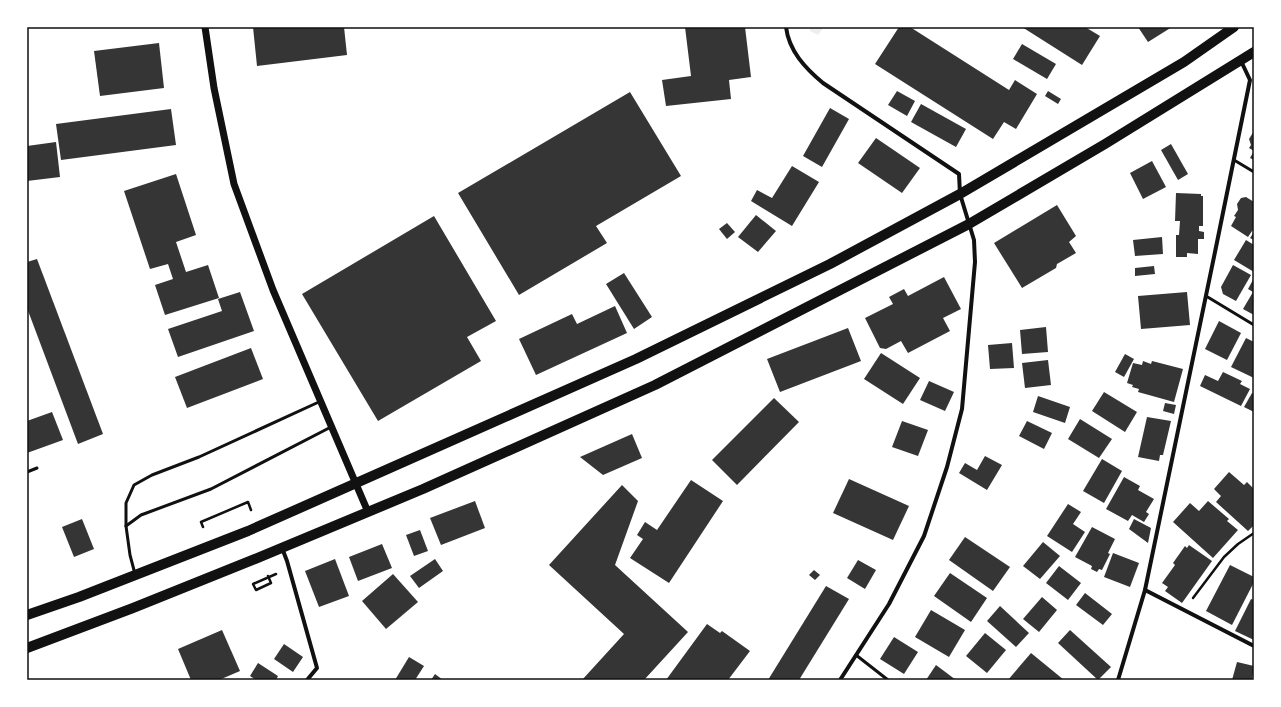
<svg xmlns="http://www.w3.org/2000/svg" width="1281" height="707" font-family="Jost,sans-serif">
<style>
.green{fill:#eee}
.building{fill:#353535}
.lines{fill:none;stroke-linecap:round;stroke-linejoin:round}
.path{stroke:#111;stroke-width:2.5}
.service{stroke:#111;stroke-width:3}
.minor{stroke:#111;stroke-width:4}
.tertiary{stroke:#111;stroke-width:7}
.primary{stroke:#111;stroke-width:10}
.neatline{fill:none;stroke:#111;stroke-width:1.5}
</style>
<rect width="100%" height="100%" fill="#fff"/>
<polygon class="green" points="810,27 824,27 818,35 810,31"/>
<g class="building">
<polygon points="253,27 344,27 347,55 257,66"/>
<polygon points="685,27 745,27 751,77 729,80 731,99 666,106 662,80 691,76"/>
<polygon points="899,27 910,27 1009,90 1015,80 1037,94 1016,129 1004,122 993,139 875,64"/>
<polygon points="1022,27 1085,27 1100,36 1082,65"/>
<polygon points="1138,27 1172,27 1148,42"/>
<polygon points="159,43 164,88 100,96 94,51"/>
<polygon points="1022,44 1056,64 1047,79 1013,59"/>
<polygon points="897,91 915,101 907,116 888,105"/>
<polygon points="1048,91 1061,99 1058,104 1045,96"/>
<polygon points="630,92 681,176 596,226 607,243 519,295 458,193"/>
<polygon points="921,104 966,129 956,147 911,122"/>
<polygon points="830,108 849,119 822,167 803,156"/>
<polygon points="171,109 176,145 61,160 56,124"/>
<polygon points="1254,131 1254,151 1249,148 1251,145 1249,139"/>
<polygon points="876,138 920,168 902,193 858,163"/>
<polygon points="56,142 60,177 27,181 27,146"/>
<polygon points="1171,144 1188,174 1178,180 1161,150"/>
<polygon points="1254,151 1254,160 1250,158"/>
<polygon points="1152,161 1166,187 1143,199 1130,173"/>
<polygon points="792,166 819,182 792,226 751,201 757,190 772,198"/>
<polygon points="176,174 196,235 176,242 186,272 208,265 219,298 165,315 155,285 173,279 168,264 150,269 124,191"/>
<polygon points="1176,193 1201,194 1201,196 1203,196 1203,226 1199,226 1199,231 1204,232 1204,239 1198,239 1198,254 1187,253 1187,257 1176,257 1176,235 1179,235 1180,221 1175,221"/>
<polygon points="1246,197 1254,202 1254,228 1248,237 1231,226 1236,217 1234,216 1238,210 1237,204 1241,198"/>
<polygon points="1057,205 1076,236 1069,242 1076,253 1057,264 1056,268 1022,288 994,243"/>
<polygon points="756,215 776,231 758,252 738,237"/>
<polygon points="434,216 496,321 467,337 481,361 378,421 302,294"/>
<polygon points="727,223 735,232 727,239 719,229"/>
<polygon points="1254,232 1254,240 1250,238"/>
<polygon points="1162,237 1163,254 1135,256 1133,240"/>
<polygon points="1246,240 1254,245 1254,272 1234,260"/>
<polygon points="37,259 103,434 78,444 27,308 27,262"/>
<polygon points="1233,265 1251,275 1236,301 1223,294 1221,287"/>
<polygon points="1154,266 1155,274 1135,276 1135,268"/>
<polygon points="624,273 652,317 634,329 606,284"/>
<polygon points="944,277 961,309 943,318 950,331 908,353 901,341 886,349 880,348 865,318 893,304 889,297 904,289 908,296"/>
<polygon points="1254,278 1254,315 1243,309 1253,292 1248,289"/>
<polygon points="240,292 254,331 178,357 168,329 222,311 218,299"/>
<polygon points="1187,292 1190,325 1141,329 1138,296"/>
<polygon points="615,306 627,333 536,375 519,339 572,314 577,324"/>
<polygon points="1219,321 1241,333 1227,360 1205,349"/>
<polygon points="1046,327 1048,352 1022,354 1020,330"/>
<polygon points="848,328 861,361 780,392 767,359"/>
<polygon points="1246,338 1254,342 1254,378 1231,367"/>
<polygon points="1012,343 1014,368 990,369 988,345"/>
<polygon points="251,348 263,379 187,408 175,377"/>
<polygon points="881,353 920,378 903,404 864,379"/>
<polygon points="1125,354 1134,359 1124,377 1115,372"/>
<polygon points="1048,360 1051,385 1025,388 1022,363"/>
<polygon points="1143,361 1151,364 1152,361 1183,369 1174,402 1138,392 1139,389 1132,387 1133,385 1127,383 1133,363 1142,365"/>
<polygon points="1223,372 1242,381 1240,384 1250,389 1241,406 1200,386 1205,375 1218,381"/>
<polygon points="929,381 954,392 945,411 920,400"/>
<polygon points="1104,392 1137,412 1125,432 1092,411"/>
<polygon points="1252,393 1254,394 1254,412 1244,407"/>
<polygon points="1038,396 1070,407 1065,423 1033,412"/>
<polygon points="774,398 799,422 737,485 712,460"/>
<polygon points="1165,403 1176,405 1174,414 1163,411"/>
<polygon points="52,412 63,440 27,453 27,421"/>
<polygon points="1147,417 1171,421 1163,455 1160,455 1159,461 1138,457"/>
<polygon points="1080,419 1112,439 1099,458 1068,439"/>
<polygon points="902,421 928,430 918,456 892,447"/>
<polygon points="1027,421 1052,433 1044,449 1019,436"/>
<polygon points="632,434 642,458 603,475 580,457"/>
<polygon points="985,456 1002,465 987,490 959,473 965,463 977,470"/>
<polygon points="1102,459 1122,471 1104,503 1083,491"/>
<polygon points="1229,472 1244,485 1247,482 1254,489 1254,525 1248,531 1216,502 1221,496 1214,489"/>
<polygon points="1124,477 1140,486 1138,490 1154,499 1146,512 1149,514 1144,522 1132,515 1128,521 1106,509"/>
<polygon points="849,479 909,506 893,540 833,513"/>
<polygon points="691,480 723,501 669,583 630,558 643,539 637,535 645,522 657,530"/>
<polygon points="622,485 638,501 615,565 688,632 644,680 582,680 624,634 549,565"/>
<polygon points="475,501 485,528 441,545 430,518"/>
<polygon points="1208,501 1229,519 1227,521 1238,530 1213,558 1173,522 1190,503 1199,511"/>
<polygon points="1068,504 1081,512 1073,524 1085,532 1072,552 1047,536"/>
<polygon points="82,519 94,549 74,557 62,527"/>
<polygon points="1134,519 1151,528 1148,543 1129,529"/>
<polygon points="1092,527 1115,539 1108,553 1110,554 1102,570 1099,569 1097,572 1091,569 1092,566 1075,557"/>
<polygon points="420,530 428,551 414,556 406,535"/>
<polygon points="965,537 1010,567 993,591 949,560"/>
<polygon points="1043,542 1060,556 1040,579 1023,566"/>
<polygon points="382,544 392,568 358,581 349,557"/>
<polygon points="1189,545 1212,561 1182,603 1165,591 1168,587 1162,583 1175,565 1173,563 1185,546 1187,548"/>
<polygon points="1113,553 1139,563 1130,587 1104,577"/>
<polygon points="335,559 349,596 319,607 305,571"/>
<polygon points="435,559 443,571 419,588 410,576"/>
<polygon points="858,560 876,570 865,589 847,578"/>
<polygon points="1230,565 1254,577 1254,582 1232,625 1206,611"/>
<polygon points="1059,566 1081,583 1068,600 1046,583"/>
<polygon points="814,570 820,575 815,580 809,575"/>
<polygon points="950,573 987,598 971,622 934,596"/>
<polygon points="393,574 418,602 386,629 362,601"/>
<polygon points="826,586 849,599 799,680 768,680"/>
<polygon points="1085,593 1112,614 1103,625 1076,605"/>
<polygon points="1042,597 1057,610 1039,632 1023,619"/>
<polygon points="1251,599 1254,600 1254,640 1235,631"/>
<polygon points="1000,606 1029,633 1016,647 987,621"/>
<polygon points="931,610 965,630 949,657 915,637"/>
<polygon points="707,624 720,633 722,631 750,651 728,680 666,680"/>
<polygon points="222,630 240,671 219,680 191,680 178,649"/>
<polygon points="1070,630 1111,667 1098,680 1058,643"/>
<polygon points="985,633 1006,650 987,673 966,656"/>
<polygon points="894,637 918,652 904,674 880,659"/>
<polygon points="284,644 303,657 293,672 274,659"/>
<polygon points="1031,653 1064,680 1008,680"/>
<polygon points="409,657 424,666 415,680 395,680"/>
<polygon points="1237,662 1254,666 1252,680 1232,680"/>
<polygon points="258,663 278,676 276,680 256,680 250,676"/>
<polygon points="936,665 956,680 926,680"/>
<polygon points="435,674 443,680 431,680"/>
</g>
<g class="lines">
<g class="path">
<polyline points="203,527 201,522 248,502 251,510"/>
<polyline points="268,576 271,583 256,590 253,584 276,574"/>
<polyline points="1193,598 1224,557 1238,544 1254,533"/>
</g>
<g class="service">
<polyline points="1234,160 1254,172"/>
<polyline points="1206,296 1254,325"/>
<polyline points="27,472 37,468"/>
<polyline points="126,526 141,515 211,489 331,427"/>
<polyline points="135,574 130,555 126,526 126,503 134,485 152,475 199,457 321,401"/>
<polyline points="856,655 888,680"/>
</g>
<g class="minor">
<path d="M786 27C789 51 805 68 823 83L959 174 960 194 974 240 975 262 962 409 947 467 924 536 889 604 840 680"/>
<polyline points="282,548 287,561 317,668 307,680"/>
<polyline points="1145,590 1254,646"/>
<polyline points="1118,680 1145,590 1215,252 1250,80 1241,61"/>
</g>
<polyline class="tertiary" points="205,27 214,88 234,184 273,290 368,512"/>
<g class="primary">
<polyline points="27,615 79,597 248,531 636,359 830,264 960,194 1184,62 1234,27"/>
<polyline points="27,648 133,608 255,559 423,489 655,385 969,224 1105,144 1254,52"/>
</g>
</g>
<rect width="1281" height="707" fill="none" stroke="#ffffff" stroke-width="56"/>
<rect x="28" y="28" width="1225" height="651" class="neatline"/>
</svg>
